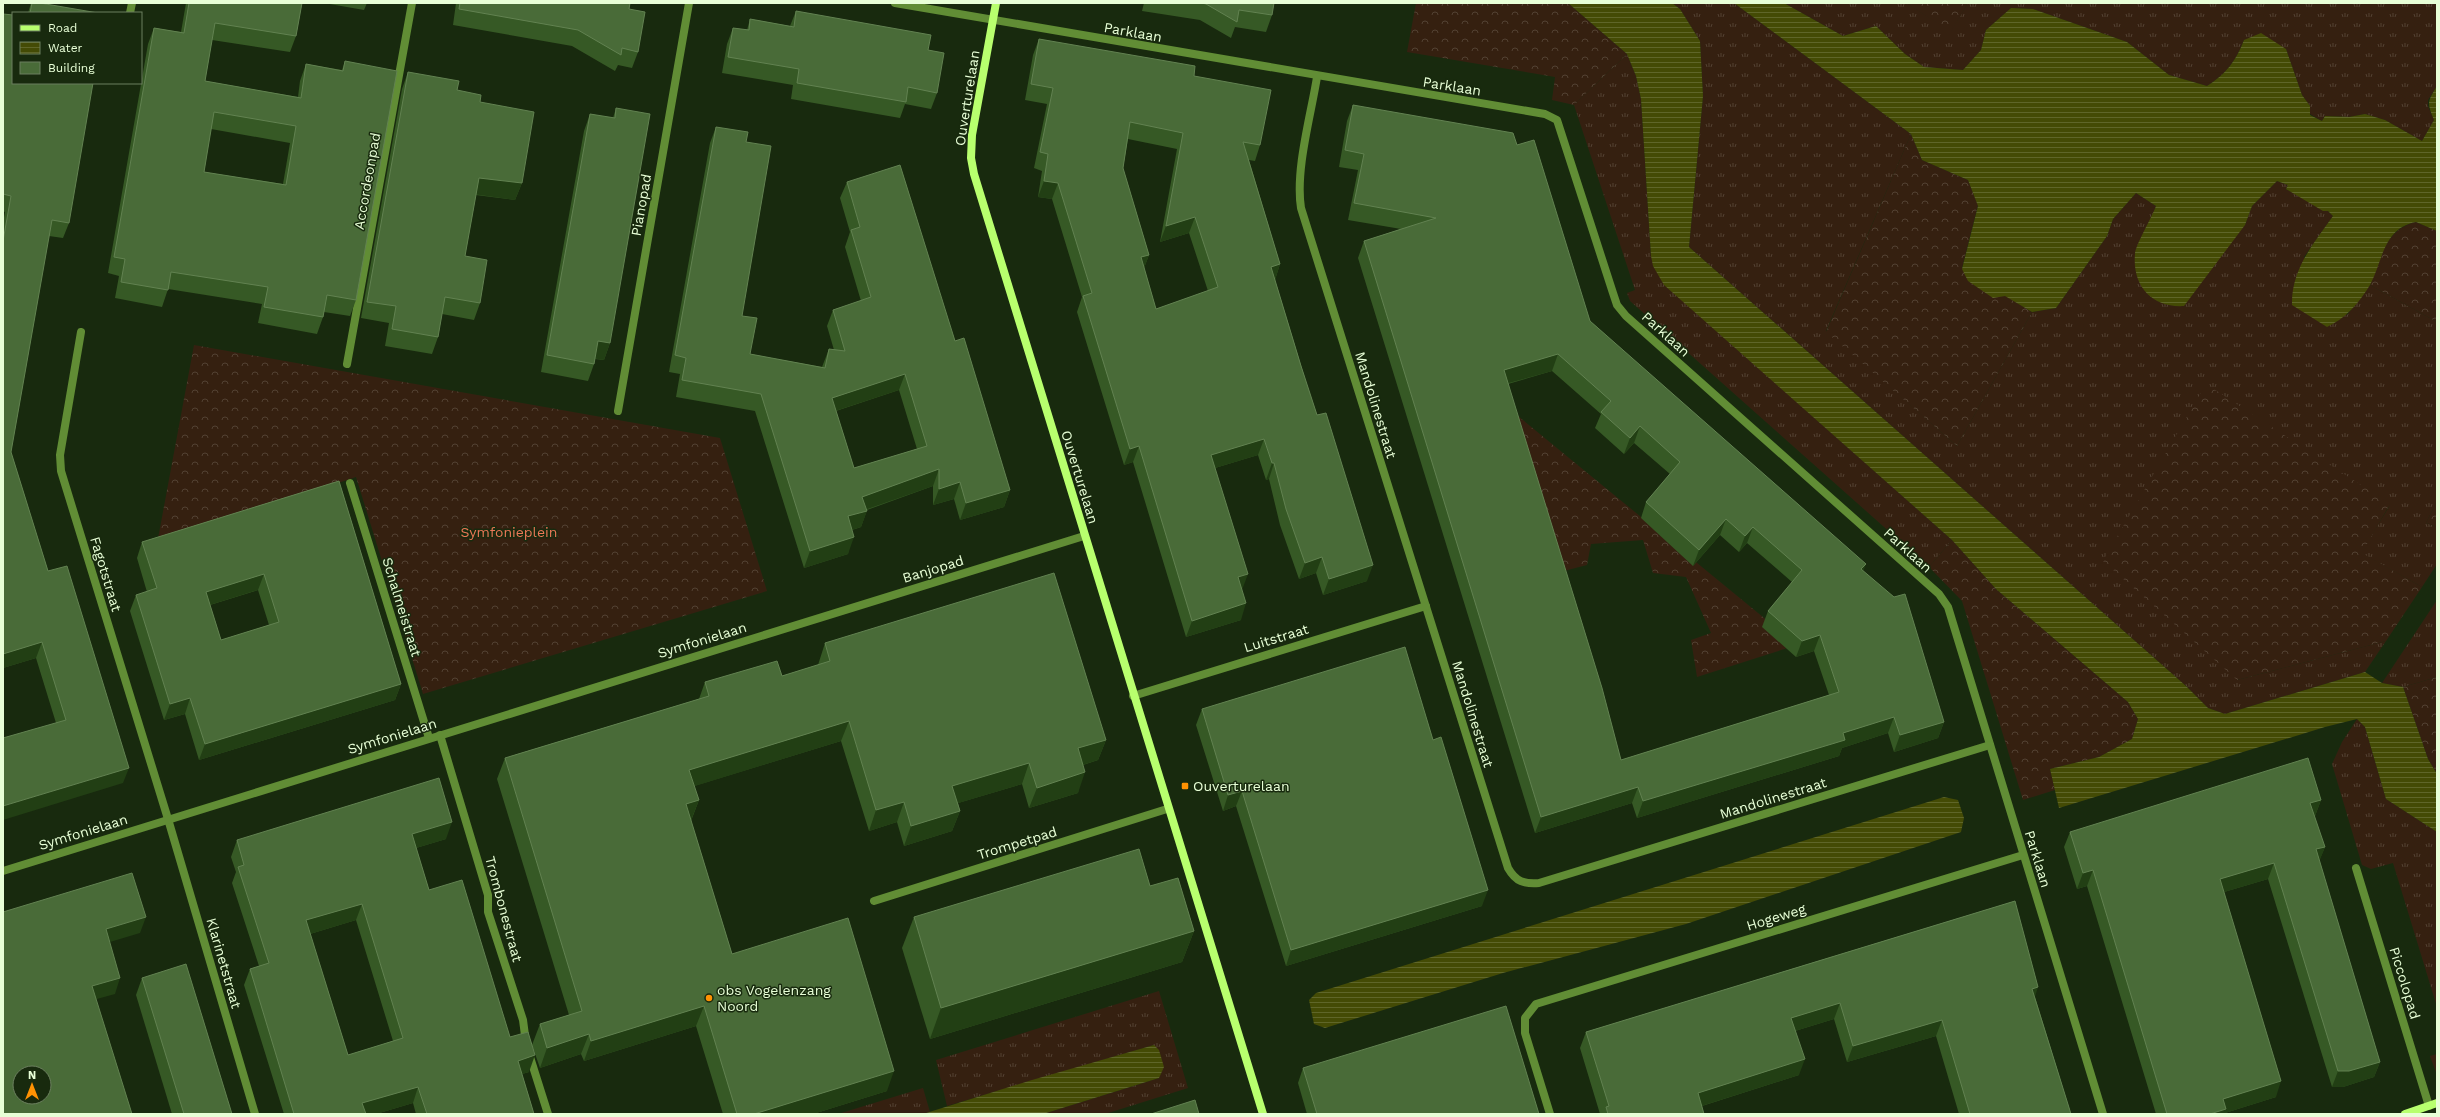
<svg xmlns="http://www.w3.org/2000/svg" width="2440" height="1117" font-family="'Work Sans',sans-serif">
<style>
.grass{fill:url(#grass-tufts)}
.forest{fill:url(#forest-crowns)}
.water{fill:url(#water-rules)}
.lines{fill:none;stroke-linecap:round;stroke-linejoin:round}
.street{stroke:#618d35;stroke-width:8}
.secondary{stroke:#b8ff6e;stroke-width:8}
.wall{fill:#365925;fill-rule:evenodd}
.shaded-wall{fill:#223f14}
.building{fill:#496b38;stroke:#628251;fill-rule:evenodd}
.poi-dot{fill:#ff9203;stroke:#182a0e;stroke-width:1.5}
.labels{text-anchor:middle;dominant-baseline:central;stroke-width:3;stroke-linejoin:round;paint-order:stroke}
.street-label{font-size:14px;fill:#e8ffd7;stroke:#182a0e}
.park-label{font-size:14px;fill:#eb7757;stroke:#182a0e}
.poi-label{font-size:14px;fill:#e8ffd7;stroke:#182a0e;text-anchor:start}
</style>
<defs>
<pattern id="grass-tufts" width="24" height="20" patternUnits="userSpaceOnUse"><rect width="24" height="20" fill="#352010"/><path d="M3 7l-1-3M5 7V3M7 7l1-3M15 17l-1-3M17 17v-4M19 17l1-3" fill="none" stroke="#524132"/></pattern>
<pattern id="forest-crowns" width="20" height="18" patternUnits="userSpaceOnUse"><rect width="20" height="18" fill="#352010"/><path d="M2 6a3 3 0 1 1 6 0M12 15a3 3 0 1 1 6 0" fill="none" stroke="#524132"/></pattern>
<pattern id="water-rules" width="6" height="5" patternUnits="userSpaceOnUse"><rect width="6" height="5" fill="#444b05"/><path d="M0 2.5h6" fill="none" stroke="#5f6629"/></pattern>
</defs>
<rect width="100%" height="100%" fill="#182a0e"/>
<g class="grass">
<polygon points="1672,3 1734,3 1911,134 1826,331 1957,446 2032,312 2056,308 2107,236 2113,219 2136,193 2156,206 2150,224 2245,225 2252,206 2277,181 2288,185 2286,189 2328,211 2333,216 2304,257 2347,315 2370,285 2437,322 2437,501 2426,523 2437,527 2437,564 2422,587 2361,553 2390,505 2237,680 2386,641 2365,672 2225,714 2208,708 2186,686 1689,247 1703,96 1700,41 1680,9"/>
<path d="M1784 3H1906L1951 31 1968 3H2437V86L2428 100V106L2434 120 2422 141 2385 120 2365 114 2349 117 2325 116 2322 121 2310 114V106L2302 95 2286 49 2244 40C2236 61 2226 74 2207 86L2169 75 2127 42 2033 9 2011 8 1986 30 1981 50 1963 70 1924 67 1905 54 1876 26 1843 36Z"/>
<polygon points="1627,54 1636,76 1641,99 1651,256 1694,311 1952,540 1929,567 1630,301 1627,293 1635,290 1574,105"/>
<polygon points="2437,600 2437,677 2403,687 2382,683"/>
<polygon points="2357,719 2365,727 2386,799 2437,832 2437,1007 2393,863 2371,869 2362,865 2332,764 2342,742"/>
<polygon points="1159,991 1188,1088 1105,1114 1043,1114 1159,1078 1154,1045 947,1106 936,1060"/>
<polygon points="2437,1054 2437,1075 2430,1056"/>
<polygon points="923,1088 930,1112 923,1114 838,1114"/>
</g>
<g class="forest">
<polygon points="1416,3 1568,3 1627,54 1574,105 1552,100 1555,77 1407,52"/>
<polygon points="1906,3 1968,3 1951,32"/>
<polygon points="1911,134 1922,160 1968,180 1978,205 1962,268 2032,312 1957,446 1826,332"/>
<path d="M2416 222 2437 231V322L2370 285C2379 260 2386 228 2416 222Z"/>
<polygon points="194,345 720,438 767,591 423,694 356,477 157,544"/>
<polygon points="2206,384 2390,504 2362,553 2422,587 2386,641 2237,680 2103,561"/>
<polygon points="1507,407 1797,645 1697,677 1691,640 1711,633 1686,577 1653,573 1643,540 1591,544 1587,565 1560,572"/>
<polygon points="2437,501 2437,527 2426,523"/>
<polygon points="1952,540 1996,589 2128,702 2138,719 2132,739 2099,757 2050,769 2055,790 2023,800 1962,601 1929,567"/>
<polygon points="2437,677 2437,774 2428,759 2403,687"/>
</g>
<g class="water">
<polygon points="1568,3 1672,3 1680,9 1700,41 1703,96 1689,247 2186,686 2208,708 2225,714 2365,672 2382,683 2403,687 2428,759 2437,774 2437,832 2386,799 2365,727 2357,719 2325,727 2059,808 2050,769 2099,757 2132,739 2138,719 2128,702 1996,589 1952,540 1664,285 1653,266 1651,256 1641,99 1636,76 1627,54"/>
<path d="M1734 3H1784L1843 36 1876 26 1905 54 1924 67 1963 70 1981 50 1986 30 2011 8 2033 9 2127 42 2169 75 2207 86C2226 74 2236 61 2244 40L2261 33 2286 49 2302 95 2310 106V115L2322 121 2325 116 2349 117 2365 114 2385 120 2422 141 2434 120C2427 103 2427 102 2437 86V231L2416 222C2383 228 2383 261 2370 285 2360 302 2345 319 2327 327L2292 305C2291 270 2313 244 2333 216L2328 211H2323L2286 189 2288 185 2277 181 2252 206 2245 225 2184 306C2152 308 2132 286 2135 254 2135 246 2152 217 2156 206L2136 193 2113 219 2107 236 2056 308 2032 312 2005 296 1993 298 1968 281 1962 269 1978 206 1968 180 1922 160 1911 134Z"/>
<polygon points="1944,797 1958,800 1964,818 1961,832 1686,924 1503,973 1325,1028 1314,1024 1309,1000 1316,993"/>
<polygon points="1154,1045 1159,1050 1164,1067 1159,1078 1043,1114 923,1114 1032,1080"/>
</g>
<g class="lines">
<g class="street">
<polyline points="895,3 1545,114 1557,120 1613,293 1617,305 1626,316 1939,594 1948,607 2103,1114"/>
<polyline points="130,13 132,3"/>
<path d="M1317 77C1311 115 1295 170 1301 208L1508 868C1516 882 1524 884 1539 883L1990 745"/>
<polyline points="81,332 60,455 61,471 168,819 255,1114"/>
<polyline points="347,364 412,3"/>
<polyline points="618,411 689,3"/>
<polyline points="350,483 429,738"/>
<polyline points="1133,696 1426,606"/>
<polyline points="440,735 488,895 488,912 523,1020 526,1043"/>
<polyline points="2356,868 2429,1106"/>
<polyline points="3,871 1084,536"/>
<polyline points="874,901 1167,809"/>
<polyline points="529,1054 548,1114"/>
<polyline points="1550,1114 1525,1033 1525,1018 1536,1004 2023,855"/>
</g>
<g class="secondary">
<polyline points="996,3 972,135 971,158 974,174 1263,1114"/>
<polyline points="2405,1114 2437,1103"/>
</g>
</g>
<g class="wall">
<polygon points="31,3 98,13 28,13"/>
<path d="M186 3H302L296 36 290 52 212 40 205 81 298 97 300 81 306 64 342 70 345 61 356 300 350 316 324 312 323 317 317 334 258 323 262 304 168 289 162 307 115 298 119 276 108 273 148 44 154 28 181 32ZM211 129 290 143 283 184 204 172Z"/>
<polygon points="324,3 367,3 364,10"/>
<polygon points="456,3 630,3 629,9 638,52 632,68 618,65 615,71 572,46 453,25"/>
<polygon points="1144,3 1274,3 1272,15 1266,32 1235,27 1231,38 1200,20 1142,11"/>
<polygon points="796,11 928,50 937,93 931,109 905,104 900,118 791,99 793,85 722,73 727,44 733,28 747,30 750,19 790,26"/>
<polygon points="3,14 69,223 63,238 49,236 11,452 48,571 123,783 56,723 36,658 3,668 3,223 5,212 3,211"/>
<path d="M1039 39 1194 76 1260 145 1255 161 1249 160 1280 264 1275 280 1367 581 1323 595 1316 573 1299 579 1280 525 1269 479 1266 480 1258 455 1215 468 1242 590 1241 620 1186 637 1133 462 1124 465 1077 312 1082 297 1052 199 1038 197 1042 171 1034 168 1047 104 1025 100 1033 55ZM1128 139 1177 149 1160 242 1189 233 1208 291 1156 309 1144 268 1149 255 1123 168Z"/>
<polygon points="408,72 457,90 480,102 522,183 515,200 476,195 465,256 480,303 474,320 442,314 438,337 432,354 385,346 389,323 361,318 402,89"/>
<path d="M1353 105 1517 145 1590 321 1863 571 1944 722 1938 738 1894 752 1888 733 1842 748 1839 756 1637 818 1632 803 1535 833 1358 258 1364 241 1401 229 1348 220 1358 170 1339 167 1347 121ZM1552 371 1601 414 1595 428 1624 454 1634 443 1670 474 1646 502 1641 518 1693 566 1720 535 1739 552 1747 543 1792 582 1768 611 1762 627 1796 657 1814 651 1829 695 1621 760 1508 384Z"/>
<polygon points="616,108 610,343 604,360 595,359 594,364 588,381 541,372 584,131 590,114 613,118"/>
<path d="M716 127 746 142 742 316 750 354 822 367 829 349 834 350 827 326 833 310 861 301 845 247 850 232 840 198 847 182 955 341 1010 490 1004 507 960 520 954 499 933 505V486L867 510 861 527 852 530 848 554 804 568 755 411 676 397 680 374 669 372 710 143ZM899 390 917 449 854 468 836 411Z"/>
<path d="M339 481 401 684 395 700 199 760 185 714 164 720 130 611 136 595 147 592 137 558 142 542ZM258 590 269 625 221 640 210 605Z"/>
<polygon points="825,643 1106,740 1098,760 1083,765 1078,793 1029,808 1022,784 958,803 960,811 952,831 904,846 897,822 869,831 841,741 694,786 699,800 691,821 732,954 887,1091 813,1114 723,1114 696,1026 584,1061 581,1054 540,1068 532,1045 540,1024 569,1015 497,779 505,758 699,699 705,682 782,676 818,665"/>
<polygon points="1202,709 1433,740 1482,906 1286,966 1236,806 1223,811 1196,725"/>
<polygon points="2321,800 2315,816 2314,816 2325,847 2319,861 2380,1062 2374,1077 2343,1087 2332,1087 2268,879 2224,892 2276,1097 2225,1113 2224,1114 2156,1114 2087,886 2077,889 2064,847 2070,832"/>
<path d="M446 839 416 848 429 890 529 1072 522 1074 534 1114H416L413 1103 376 1114H284L244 985 250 969 259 966 232 883 236 872 231 857 237 840ZM356 920 393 1041 348 1055 310 934Z"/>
<polygon points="1150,886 1194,931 1182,962 930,1039 902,948 914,917"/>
<polygon points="2015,901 2035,997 2071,1114 1959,1114 1936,1036 1847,1062 1834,1019 1795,1031 1799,1075 1702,1106 1704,1114 1600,1114 1580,1048 1586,1032"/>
<polygon points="142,978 232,1114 172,1114 136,995"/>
<polygon points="1303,1068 1539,1114 1307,1114 1298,1083"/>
</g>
<g class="shaded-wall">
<polygon points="479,178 522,183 515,200 473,194"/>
<polygon points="1044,181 1058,183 1052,199 1038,197"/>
<polygon points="1195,217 1189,233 1160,242 1166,226"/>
<polygon points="1149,255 1143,271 1141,257"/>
<polygon points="1280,264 1275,280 1271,267"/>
<polygon points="598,341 610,343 604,360 592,358"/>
<polygon points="1558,354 1552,371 1498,386 1504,370"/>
<polygon points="905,374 899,390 826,414 832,398"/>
<polygon points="1640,426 1634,443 1624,454 1630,438"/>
<polygon points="1264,439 1258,455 1205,471 1211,455"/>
<polygon points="1139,446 1133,462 1124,465 1130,449"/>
<polygon points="1272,463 1274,463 1269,479 1266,480"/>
<polygon points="939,469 933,486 856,513 862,497"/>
<polygon points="960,482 954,499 933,505 939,489"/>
<polygon points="1010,490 1004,507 960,520 966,503"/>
<polygon points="867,511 861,527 842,533 848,516"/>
<polygon points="1726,519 1720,535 1693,566 1699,550"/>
<polygon points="1753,527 1747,543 1739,552 1745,536"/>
<polygon points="854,537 848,554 804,568 810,551"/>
<polygon points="1322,557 1316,573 1299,579 1305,563"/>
<polygon points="1866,564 1860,580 1861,569"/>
<polygon points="1373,565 1367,581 1323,595 1329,579"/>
<polygon points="264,574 258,590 200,608 206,592"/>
<polygon points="1248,574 1242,590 1238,577"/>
<polygon points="1246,603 1241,620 1186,637 1192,621"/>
<polygon points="1820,635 1814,651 1796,657 1802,641"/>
<polygon points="42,642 36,658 3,668 3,654"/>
<polygon points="401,684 395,700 199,760 205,744"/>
<polygon points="190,698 185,714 164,720 170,704"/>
<polygon points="1894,717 1888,733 1842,748 1839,756 1637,818 1643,801 1843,733"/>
<polygon points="849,721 841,741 682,790 689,770"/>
<polygon points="1944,722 1938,738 1894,752 1900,735"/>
<polygon points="1106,740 1098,760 1070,769 1078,748"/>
<polygon points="1029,763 1022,784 945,807 952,786"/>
<polygon points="129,768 123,783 3,820 3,806"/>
<polygon points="1085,772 1078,793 1029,808 1037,788"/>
<polygon points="1638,787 1632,803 1535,833 1541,817"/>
<polygon points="1242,791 1236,806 1223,811 1228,795"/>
<polygon points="699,800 691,820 678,824 686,804"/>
<polygon points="2321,800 2315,816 2305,819 2310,803"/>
<polygon points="904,802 897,822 869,831 876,810"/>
<polygon points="960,811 952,831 904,846 911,826"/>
<polygon points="452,822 446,839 406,851 412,834"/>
<polygon points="2325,847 2319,862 2316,849"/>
<polygon points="2274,863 2268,879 2214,895 2220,879"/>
<polygon points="2093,870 2087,886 2077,889 2083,873"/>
<polygon points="1488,890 1482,906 1286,966 1291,950"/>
<polygon points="362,904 356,920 300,937 306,920"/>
<polygon points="146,917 140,933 100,945 106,929"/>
<polygon points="1194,931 1182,962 930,1039 941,1008"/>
<polygon points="120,978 115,994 86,1002 92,986"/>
<polygon points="2038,987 2033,1003 2032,989"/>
<polygon points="1840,1003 1834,1019 1785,1034 1791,1018"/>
<polygon points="704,1006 696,1026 584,1061 591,1041"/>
<polygon points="1942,1020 1936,1036 1847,1062 1853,1046"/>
<polygon points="589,1034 581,1054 540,1068 547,1048"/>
<polygon points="535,1055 529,1072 512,1077 518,1061"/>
<polygon points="1805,1059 1799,1075 1692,1109 1698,1093"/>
<polygon points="2380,1062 2374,1077 2343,1087 2332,1087 2338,1071"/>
<polygon points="894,1071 887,1091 813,1114 754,1114"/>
<polygon points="2281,1081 2276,1097 2225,1113 2224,1114 2210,1114 2223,1099"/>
<polygon points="418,1087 413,1103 376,1114 359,1114 362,1103"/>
</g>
<g class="building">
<polygon points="32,3 40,3 98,13 30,13"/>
<path d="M189 3H302L296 36 215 23 205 81 301 98 306 64 343 71 345 61 397 71 356 300 327 295 323 317 264 307 268 287 171 272 168 290 121 282 125 259 114 257 154 28 184 33ZM214 112 296 126 286 185 204 172Z"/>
<polygon points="460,3 630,3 629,9 645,12 638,52 622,48 621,55 578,30 459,9"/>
<polygon points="1202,3 1274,3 1272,15 1239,10 1237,22 1206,4"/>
<polygon points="796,11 931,35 928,50 944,53 937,93 908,87 906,102 797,83 799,69 728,57 733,28 749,30 750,19 794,27"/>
<polygon points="3,14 13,15 13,83 93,83 69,223 52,220 11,452 48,571 67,566 129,768 3,806 3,738 66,720 42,642 3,654 3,241 11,196 3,194"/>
<path d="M1039 39 1195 66 1194 76 1271 90 1260 145 1243 142 1280 264 1271 267 1301 366 1317 415 1326 413 1373 565 1329 579 1322 557 1305 563 1286 509 1274 463H1272L1264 439 1211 455 1248 574 1238 577 1246 603 1192 621 1139 446 1130 449 1091 322 1083 296 1092 293 1058 183 1044 181 1048 154 1040 152 1053 88 1031 84ZM1130 122 1183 133 1166 226 1195 217 1218 287 1156 309 1141 257 1149 255 1123 168Z"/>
<polygon points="408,72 459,81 457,90 481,95 480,102 534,112 522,183 479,178 465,256 487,260 480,303 445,297 438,337 392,329 396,306 367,302"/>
<path d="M1353 105 1513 133 1517 145 1534 140 1590 321 1866 564 1861 569 1894 597 1905 594 1944 722 1900 735 1894 717 1843 733 1845 740 1643 801 1638 787 1541 817 1364 241 1436 218 1354 203 1364 154 1345 150ZM1558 354 1611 401 1601 412 1630 438 1640 426 1680 462 1646 502 1699 550 1726 519 1745 536 1753 527 1802 570 1768 611 1802 641 1820 635 1839 692 1621 760 1602 688 1504 370Z"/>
<polygon points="616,108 650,114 610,343 598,341 594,364 547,355 590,114 615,118"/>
<path d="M716 127 748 132 746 142 771 146 742 316 757 318 750 354 825 368 829 349 845 351 833 310 871 297 851 230 860 227 847 182 900 165 955 341 964 338 1010 490 966 503 960 482 939 489V469L862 497 867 511 848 516 854 537 810 551 761 394 682 380 686 358 675 355ZM905 374 927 446 854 468 832 398Z"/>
<path d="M339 481 401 684 205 744 190 698 170 704 136 595 157 588 142 542ZM264 574 279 622 221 640 206 592Z"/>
<polygon points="1054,573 1106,740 1078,748 1085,772 1037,788 1029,763 952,786 960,811 911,826 904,802 876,810 849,721 689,770 699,800 686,804 732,954 848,918 894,1071 754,1114 737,1114 704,1006 591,1041 589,1034 547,1048 540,1024 582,1011 505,758 709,696 705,682 777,661 782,676 830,661 825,643"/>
<polygon points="1405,647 1433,740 1441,737 1488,890 1291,950 1242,791 1228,795 1202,709"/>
<polygon points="2308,758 2321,800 2310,803 2325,847 2316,849 2380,1062 2349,1071 2338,1071 2274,863 2220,879 2281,1081 2223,1099 2226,1109 2210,1114 2167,1114 2093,870 2083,873 2070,832"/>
<path d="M439 778 452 822 412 834 429 890 462 880 510 1037 528 1032 535 1055 518 1061 534 1114H427L418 1087 362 1103 366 1114H294L250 969 269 963 238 867 244 865 237 840ZM362 904 403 1038 348 1055 306 920Z"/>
<polygon points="1139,849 1150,886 1178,878 1194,931 941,1008 914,917"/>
<path d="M132 873 146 917 106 929 120 978 92 986 132 1114H3V912ZM20 1073H44V1097H20Z"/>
<polygon points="2015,901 2038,987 2032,989 2071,1114 1970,1114 1942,1020 1853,1046 1840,1003 1791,1018 1805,1059 1698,1093 1704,1114 1608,1114 1606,1107 1609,1106 1586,1032"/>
<polygon points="186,964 232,1114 184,1114 142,978"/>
<polygon points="1506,1006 1539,1114 1317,1114 1303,1068"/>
<polygon points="1195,1100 1199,1114 1151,1114"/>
</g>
<g class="poi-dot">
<rect x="1181" y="782" width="8" height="8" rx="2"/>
<circle cx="709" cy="998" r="4"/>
</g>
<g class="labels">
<g class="street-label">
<text transform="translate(1133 32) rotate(10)">Parklaan</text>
<text transform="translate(1452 86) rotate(9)">Parklaan</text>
<text transform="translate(967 98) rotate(-81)">Ouverturelaan</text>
<text transform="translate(367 181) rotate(-80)">Accordeonpad</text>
<text transform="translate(641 205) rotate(-80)">Pianopad</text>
<text transform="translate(1666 334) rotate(42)">Parklaan</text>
<text transform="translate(1376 405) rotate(73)">Mandolinestraat</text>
<text transform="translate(1080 477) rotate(73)">Ouverturelaan</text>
<text transform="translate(1908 550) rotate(42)">Parklaan</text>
<text transform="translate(933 569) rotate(-17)">Banjopad</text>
<text transform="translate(106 574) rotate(73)">Fagotstraat</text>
<text transform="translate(402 607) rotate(73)">Schalmeistraat</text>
<text transform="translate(1276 638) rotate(-17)">Luitstraat</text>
<text transform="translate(702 640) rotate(-17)">Symfonielaan</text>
<text transform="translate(1473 714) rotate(73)">Mandolinestraat</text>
<text transform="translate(392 736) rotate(-17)">Symfonielaan</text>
<text transform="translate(1773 798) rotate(-17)">Mandolinestraat</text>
<text transform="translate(83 832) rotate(-17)">Symfonielaan</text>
<text transform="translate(1017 843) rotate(-17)">Trompetpad</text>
<text transform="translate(2038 859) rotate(73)">Parklaan</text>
<text transform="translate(504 909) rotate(75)">Trombonestraat</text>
<text transform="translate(1776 917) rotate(-17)">Hogeweg</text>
<text transform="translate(224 963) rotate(74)">Klarinetstraat</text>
<text transform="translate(2405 983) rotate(73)">Piccolopad</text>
</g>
<g class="park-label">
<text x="509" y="532">Symfonieplein</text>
</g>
<g class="poi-label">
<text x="1193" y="786">Ouverturelaan</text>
<text x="717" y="990">obs Vogelenzang<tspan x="717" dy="16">Noord</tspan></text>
</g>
</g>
<rect width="2440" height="1117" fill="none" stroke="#e8ffd7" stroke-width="8"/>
<rect x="12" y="12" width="130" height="72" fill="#182a0e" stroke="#6b7f5e"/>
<rect x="20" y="25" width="20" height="6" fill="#b8ff6e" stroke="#6b7f5e"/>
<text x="48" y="32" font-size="12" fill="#e8ffd7">Road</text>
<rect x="20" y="42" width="20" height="12" fill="url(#water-rules)" stroke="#6b7f5e"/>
<text x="48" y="52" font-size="12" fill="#e8ffd7">Water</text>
<rect x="20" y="62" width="20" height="12" fill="#496b38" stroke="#6b7f5e"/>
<text x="48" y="72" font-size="12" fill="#e8ffd7">Building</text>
<g transform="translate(32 1085)"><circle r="19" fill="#182a0e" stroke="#6b7f5e"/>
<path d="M0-3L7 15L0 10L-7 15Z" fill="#ff9203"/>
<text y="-6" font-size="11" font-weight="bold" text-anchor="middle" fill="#e8ffd7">N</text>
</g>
</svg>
